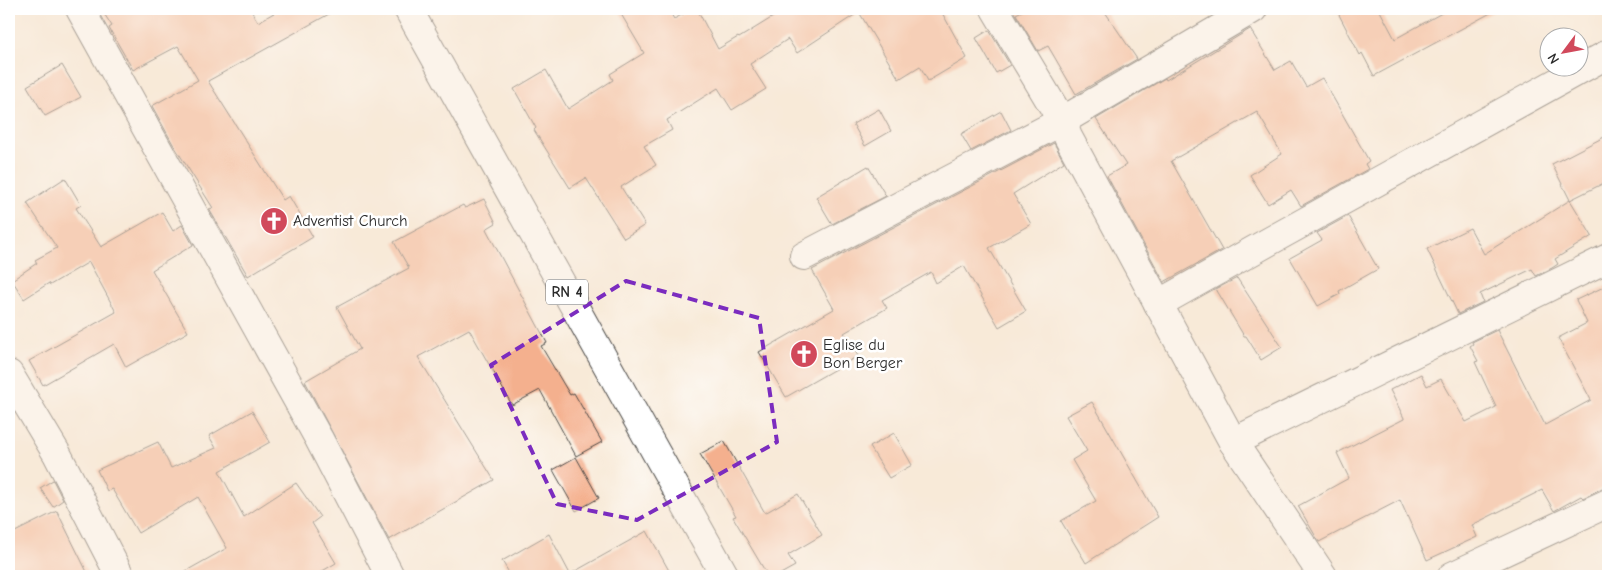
<svg xmlns="http://www.w3.org/2000/svg" width="1617" height="585" font-family="'Comic Neue',sans-serif">
<style>
.building{fill:#f4b08e}
.lines{fill:none;stroke-linecap:round;stroke-linejoin:round}
.minor-casing{stroke:#4a4845;stroke-width:30}
.major-casing{stroke:#4a4845;stroke-width:30}
.minor{stroke:#fff;stroke-width:28}
.major{stroke:#fff;stroke-width:28}
.marked{fill:none;stroke:#7b2cbf;stroke-width:4;stroke-dasharray:10 6;stroke-linejoin:round}
.labels{text-anchor:middle;dominant-baseline:central;stroke-width:5;stroke-linejoin:round;paint-order:stroke}
.shield{fill:#fff;stroke:#6b6b6b;stroke-width:1}
.shield-label{font-size:15px;font-weight:bold;fill:#2b2b2b}
.poi-label{font-size:16px;fill:#2b2b2b;stroke:#fff;text-anchor:start}
</style>
<rect width="100%" height="100%" fill="#fff"/>
<filter id="ink" filterUnits="userSpaceOnUse"><feTurbulence type="fractalNoise" baseFrequency=".02" numOctaves="2"/><feDisplacementMap in="SourceGraphic" scale="10" xChannelSelector="R" yChannelSelector="G"/><feConvolveMatrix kernelMatrix="1 2 1 2 8 2 1 2 1" color-interpolation-filters="sRGB"/></filter>
<filter id="wash" filterUnits="userSpaceOnUse"><feTurbulence type="fractalNoise" baseFrequency=".0096" numOctaves="4" result="noise"/><feDisplacementMap in="SourceGraphic" scale="20" xChannelSelector="R" yChannelSelector="G"/><feGaussianBlur stdDeviation="1.12" result="paint"/><feColorMatrix in="noise" values="0 0 0 0 0 0 0 0 0 0 0 0 0 0 0 0 0 1.4 0 .05"/><feComposite in="paint" operator="in"/></filter>
<g filter="url(#wash)">
<rect width="100%" height="100%" fill="#f8ead8"/>
<g id="blocks">
<g class="building">
<polygon points="101,9 250,9 258,22 281,9 338,9 208,81 283,200 289,196 313,237 248,276 209,209 213,208 173,144 152,106 198,80 178,46 133,70 109,28 112,26"/>
<polygon points="618,9 668,9 674,19 693,9 697,9 718,49 738,37 739,38 786,9 940,9 967,58 928,81 920,66 899,79 859,12 797,53 788,39 750,64 766,89 732,110 718,88 667,120 672,130 644,146 656,165 621,187 645,225 624,238 586,178 570,188 534,130 536,128 514,89 546,70 568,109 613,80 610,74 644,53"/>
<polygon points="1026,9 1103,9 1137,59 1076,94 1048,46 1038,51 1016,14"/>
<polygon points="1336,9 1379,9 1395,39 1449,9 1498,9 1374,76 1362,53 1360,55"/>
<polygon points="1250,29 1275,70 1291,61 1306,87 1322,78 1369,161 1365,164 1368,169 1301,206 1291,190 1268,204 1250,175 1282,154 1257,112 1171,161 1222,250 1164,282 1107,176 1126,165 1096,119 1165,78 1166,80"/>
<polygon points="989,30 1010,65 996,73 976,38"/>
<polygon points="62,65 81,97 45,116 27,86"/>
<polygon points="879,109 891,131 865,146 853,124"/>
<polygon points="1001,111 1011,130 971,151 961,134"/>
<polygon points="1608,135 1608,181 1570,200 1552,164"/>
<polygon points="1054,143 1064,162 1013,194 1031,224 989,248 1026,311 999,327 964,266 936,283 931,272 882,300 887,308 844,333 858,356 786,397 759,352 834,309 812,270"/>
<polygon points="868,166 886,196 832,224 816,197"/>
<polygon points="65,178 81,205 76,208 101,247 162,212 173,231 182,225 193,245 152,270 188,332 126,367 114,344 43,385 29,361 116,312 89,262 50,285 49,283 24,299 12,280 37,263 35,260 57,248 27,203"/>
<polygon points="484,199 496,223 486,229 547,343 541,346 570,395 574,393 602,442 576,456 540,390 512,405 469,329 418,357 494,480 389,540 305,381 360,349 337,307 409,268 394,242 463,205 465,208"/>
<polygon points="1570,200 1592,236 1555,259 1558,264 1552,268 1536,276 1532,269 1480,294 1483,302 1458,314 1427,249 1470,228 1484,254"/>
<polygon points="1348,216 1378,269 1339,291 1340,294 1318,306 1290,258 1322,240 1317,233"/>
<polygon points="1237,278 1282,347 1261,360 1246,336 1244,336 1216,289"/>
<polygon points="1608,285 1608,485 1583,498 1581,496 1554,511 1542,490 1472,525 1477,537 1427,560 1400,500 1319,542 1298,506 1349,478 1337,453 1404,419 1404,418 1390,390 1421,374 1427,386 1441,379 1466,422 1496,407 1475,362 1478,361 1470,346 1473,344 1472,342 1497,330 1545,425 1591,400 1558,338 1587,323 1576,300"/>
<polygon points="1092,402 1158,517 1086,563 1061,521 1096,501 1072,460 1087,451 1066,416"/>
<polygon points="252,411 270,442 219,471 244,517 296,483 320,517 312,523 336,563 314,576 177,576 227,548 198,497 138,533 112,489 107,491 97,470 158,442 171,468 216,448 209,436"/>
<polygon points="894,433 912,465 889,478 870,447"/>
<polygon points="724,441 765,513 798,494 822,535 788,555 795,566 777,576 768,576 733,517 736,516 700,454"/>
<polygon points="576,457 599,498 576,511 553,470"/>
<polygon points="53,480 63,500 53,507 40,488"/>
<polygon points="57,511 89,576 9,576 9,535"/>
<polygon points="647,531 672,576 511,576 502,561 549,534 570,574"/>
</g>
</g>
</g>
<g filter="url(#ink)">
<use href="#blocks" fill-opacity="0" stroke="#4a4845" stroke-width="1"/>
<g class="lines">
<g class="minor-casing">
<g id="minor">
<polyline points="80,9 319,439 390,576"/>
<polyline points="995,9 1062,121 1068,137 1233,442 1323,576"/>
<polyline points="804,256 1062,121 1253,9"/>
<polyline points="1158,304 1270,241 1608,54"/>
<polyline points="9,374 57,454 120,576"/>
<polyline points="1233,442 1608,258"/>
<polyline points="1452,576 1608,503"/>
</g>
</g>
<g class="major-casing">
<polyline id="major" points="408,9 725,576"/>
</g>
<use href="#minor" class="minor"/>
<use href="#major" class="major"/>
</g>
</g>
<path d="M0 0H1617V585H0ZM626 281 759 318 777 442 637 520 557 504 491 365Z" fill="#f8ead8" fill-opacity=".55" fill-rule="evenodd"/>
<path class="marked" d="M626 281 759 318 777 442 637 520 557 504 491 365Z"/>
<defs>
<g id="church-disc" transform="scale(1.4375)"><circle r="9.5" fill="#d1495b" stroke="#fff"/><path d="M-1.2-6h2.4v3.5h3.3v2.4h-3.3V6h-2.4V-.1h-3.3v-2.4h3.3Z" fill="#fff"/></g>
</defs>
<g fill-rule="evenodd">
<use href="#church-disc" x="274" y="221"/>
<use href="#church-disc" x="804" y="354"/>
</g>
<g class="labels">
<rect class="shield" x="546" y="279.5" width="42" height="25" rx="4"/>
<g class="shield-label">
<text x="567" y="292">RN 4</text>
</g>
<g class="poi-label">
<text x="293" y="221">Adventist Church</text>
<text x="823" y="345">Eglise du<tspan x="823" dy="18">Bon Berger</tspan></text>
</g>
</g>
<rect width="1617" height="585" fill="none" stroke="#fff" stroke-width="30"/>
<g transform="translate(1564 52) rotate(238)"><circle r="24" fill="#ffffff" stroke="#aaaaaa"/>
<path d="M0-4L9 19L0 12L-9 19Z" fill="#d1495b"/>
<text y="-8" font-size="14" font-weight="bold" text-anchor="middle" fill="#2b2b2b">N</text>
</g>
</svg>
